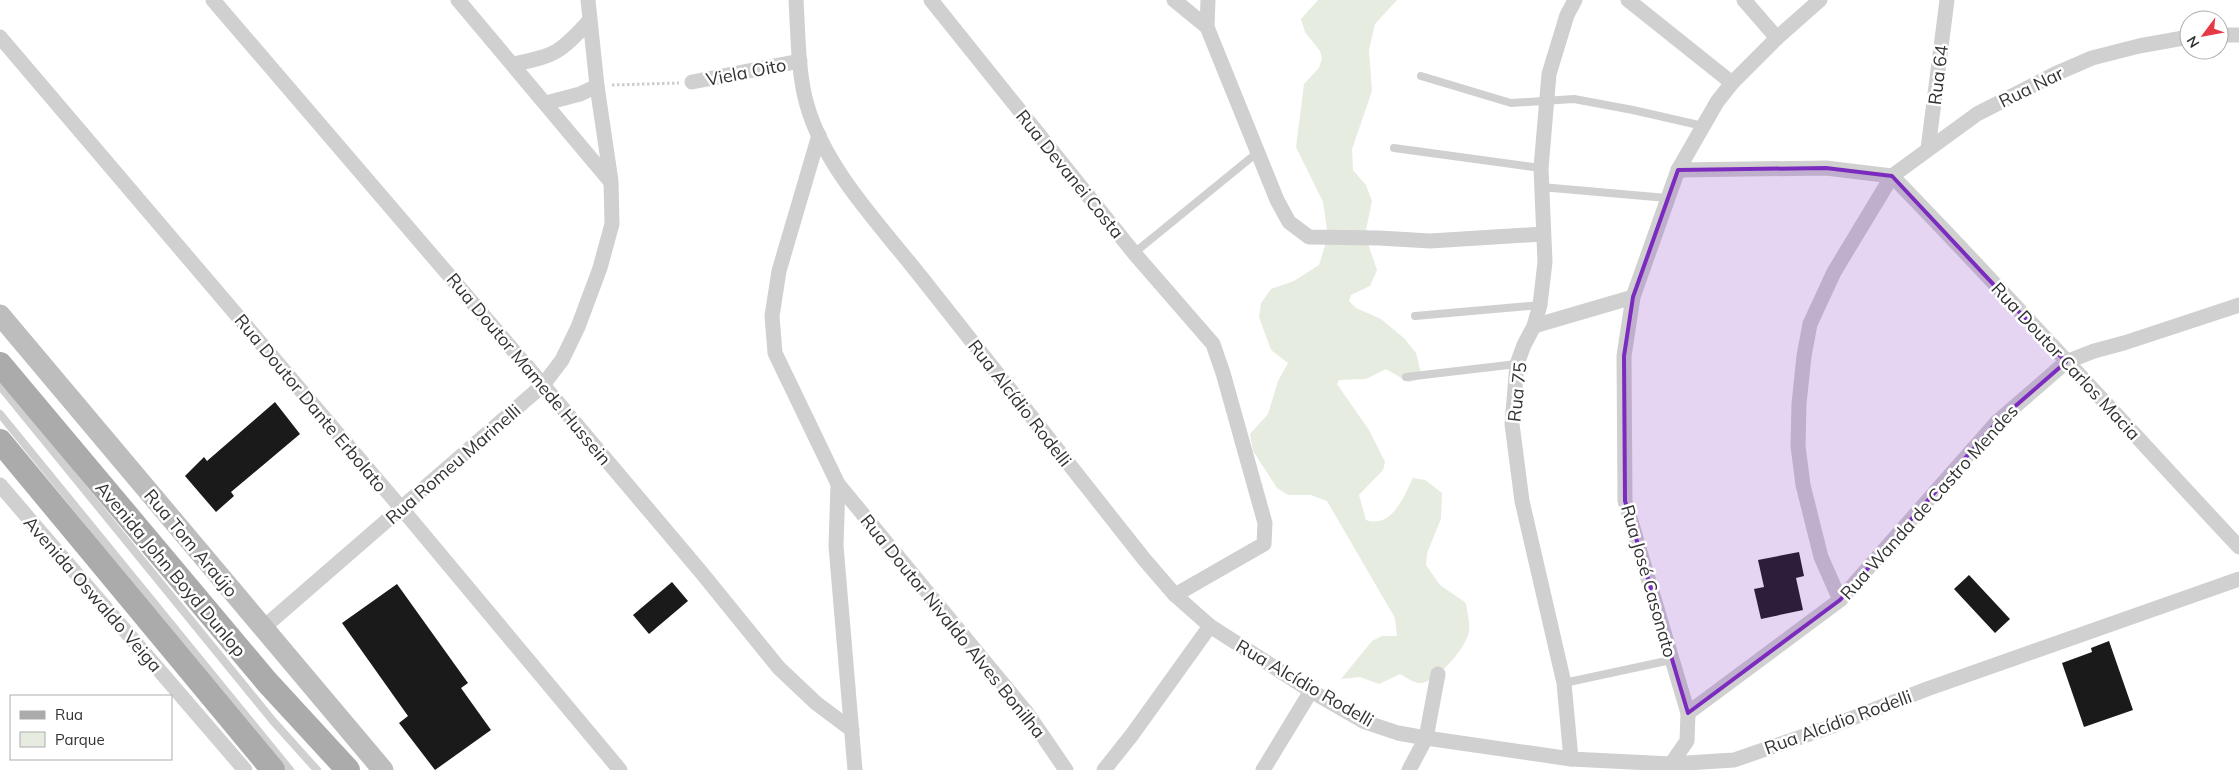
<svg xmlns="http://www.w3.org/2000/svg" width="2239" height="770" font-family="Mulish,sans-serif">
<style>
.green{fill:#e6ecdf}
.building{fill:#1a1a1a}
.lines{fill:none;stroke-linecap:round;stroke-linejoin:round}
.path{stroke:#cdcdcd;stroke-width:3;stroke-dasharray:2.5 2.5;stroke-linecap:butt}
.lane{stroke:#d0d0d0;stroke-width:8}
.street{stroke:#d0d0d0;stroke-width:15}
.secondary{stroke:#bdbdbd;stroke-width:21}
.primary{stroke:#ababab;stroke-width:24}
.marked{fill:#7b2cbf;fill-opacity:0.2;stroke:#7b2cbf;stroke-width:4;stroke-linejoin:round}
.labels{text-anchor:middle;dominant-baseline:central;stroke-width:5;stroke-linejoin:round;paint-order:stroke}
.street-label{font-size:18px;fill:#333;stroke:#fff}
</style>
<rect width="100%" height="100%" fill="#fff"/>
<path class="green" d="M1318 0H1397L1375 24 1369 50 1372 91 1352 149 1353 170 1366 185 1372 201 1365 235 1377 270 1370 286 1351 295 1349 301 1356 308 1381 319 1405 339 1416 353 1421 373 1417 380 1408 382 1386 369 1366 379 1339 380 1337 384 1369 430 1385 462 1383 470 1359 495 1366 520C1392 529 1404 496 1413 478L1425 480 1442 493 1441 519 1427 553 1426 565 1440 585 1466 603C1467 612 1470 622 1469 630 1468 646 1440 677 1425 682 1416 686 1408 678 1400 674L1379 684 1360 677 1341 679 1372 641 1382 636H1397L1395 618 1327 501 1311 495H1288L1277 488 1253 451 1250 434 1268 414 1278 381 1288 363 1271 350 1259 317 1261 303 1271 289 1294 281 1319 265 1328 236 1323 202 1296 147 1304 84 1319 68 1322 58 1320 51 1305 32 1301 19Z"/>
<g class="building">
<polygon points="275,402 300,434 231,492 234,496 216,512 185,476 204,457 207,461"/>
<polygon points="1799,552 1804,576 1796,578 1803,610 1761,619 1754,589 1764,587 1758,560"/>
<polygon points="1969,575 2010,619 1995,633 1954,589"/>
<polygon points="672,582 688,601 649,634 633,615"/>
<polygon points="397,584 468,683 461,688 491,730 435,770 399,723 408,716 342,623"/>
<polygon points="2109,641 2133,710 2084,727 2062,663 2092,652 2091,648"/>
</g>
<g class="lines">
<polyline class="path" points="612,85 679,83"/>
<g class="lane">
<polyline points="1421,76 1511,103 1574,99 1633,110 1703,126"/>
<polyline points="1394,148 1541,168"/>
<polyline points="1541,187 1667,198"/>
<polyline points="1134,253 1258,152"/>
<polyline points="1415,316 1540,305"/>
<polyline points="1406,377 1517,364"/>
<polyline points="0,386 273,721 317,770"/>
<polyline points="0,414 290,770"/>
<polyline points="1564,683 1671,660"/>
</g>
<g class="street">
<polyline points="213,0 543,385 701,572 779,668 816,703 852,730"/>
<polyline points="458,0 610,181"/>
<path d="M796 0C798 32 798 75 807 105 825 169 881 226 921 277 995 372 1070 465 1144 559L1175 595 1210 626 1311 691 1365 722 1398 733 1426 738 1571 759 1671 764 1734 760 1827 728 1927 689 2239 579"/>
<polyline points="931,0 1134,253 1213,344 1223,373 1265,523 1264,544 1175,595"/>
<polyline points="1174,0 1207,27"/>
<polyline points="1208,0 1207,27 1277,200 1289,222 1309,237 1379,238 1430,241 1543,234"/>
<polyline points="1628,0 1732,83"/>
<polyline points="1744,0 1777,38"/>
<polyline points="2219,35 2239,35"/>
<polyline points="0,37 402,509 620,770"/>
<path d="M513 64C555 56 560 53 589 21"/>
<polyline points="692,82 800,61"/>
<polyline points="546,103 580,94 597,86"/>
<polyline points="819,135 779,271 772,316 775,353 838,484 836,546 855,770"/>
<polyline points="1928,149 1947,0"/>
<polyline points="1678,170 1826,168 1892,176"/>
<path d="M1892 176C2010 297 2123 423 2239 547"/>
<polyline points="1534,326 1633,297"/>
<polyline points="838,484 1027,713 1066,770"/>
<polyline points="0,485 245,770"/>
<polyline points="1840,600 1821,557 1803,485 1798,446 1799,404 1804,356 1810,324 1834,272 1892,176 1977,114 2055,74 2092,58 2139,46 2189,37"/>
<polyline points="263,628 543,385 562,360 578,327 600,268 612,224 611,181 597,86 588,0"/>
<polyline points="1688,713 1625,501 1624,356 1633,297 1678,170 1717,102 1732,83 1777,38 1820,0"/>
<polyline points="1571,759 1564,683 1522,501 1512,424 1517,364 1524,345 1534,326 1540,305 1545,262 1541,168 1549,74 1567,15 1575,0"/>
<polyline points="1671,764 1687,741 1688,713 1840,600 1997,422 2066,362 2094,351 2124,343 2239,305"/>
<polyline points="1104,770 1131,736 1210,626"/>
<polyline points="1263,770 1311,691"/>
<polyline points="1409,770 1426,738 1438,674"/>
</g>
<polyline class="secondary" points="0,315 383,770"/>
<g class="primary">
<polyline points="0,364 267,682 348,770"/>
<polyline points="0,441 273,770"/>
</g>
</g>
<path class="marked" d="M1826 168 1892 176 2066 362 1997 422 1840 600 1688 713 1625 501 1624 356 1633 297 1678 170Z"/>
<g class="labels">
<g class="street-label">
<text transform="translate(746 72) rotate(-11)">Viela Oito</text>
<text transform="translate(1938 75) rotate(-83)">Rua 64</text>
<text transform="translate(2031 87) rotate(-26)">Rua Nar</text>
<text transform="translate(1070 174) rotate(51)">Rua Devanei Costa</text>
<text transform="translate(2066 361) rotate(47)">Rua Doutor Carlos Macia</text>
<text transform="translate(529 369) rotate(50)">Rua Doutor Mamede Hussein</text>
<text transform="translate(1517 392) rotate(-84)">Rua 75</text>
<text transform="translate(311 403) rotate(50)">Rua Doutor Dante Erbolato</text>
<text transform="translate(1020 403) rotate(52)">Rua Alcídio Rodelli</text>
<text transform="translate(453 464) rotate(-41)">Rua Romeu Marinelli</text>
<text transform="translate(1929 502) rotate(-48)">Rua Wanda de Castro Mendes</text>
<text transform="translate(191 543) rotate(50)">Rua Tom Araújo</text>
<text transform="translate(171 569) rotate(50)">Avenida John Boyd Dunlop</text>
<text transform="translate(1649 581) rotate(74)">Rua José Casonato</text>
<text transform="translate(93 594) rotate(49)">Avenida Oswaldo Veiga</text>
<text transform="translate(953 626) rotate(51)">Rua Doutor Nivaldo Alves Bonilha</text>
<text transform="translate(1305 683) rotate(30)">Rua Alcídio Rodelli</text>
<text transform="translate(1838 722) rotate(-20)">Rua Alcídio Rodelli</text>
</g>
</g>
<rect x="10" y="695" width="162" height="65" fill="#ffffff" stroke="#adadad"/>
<rect x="20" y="711" width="25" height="8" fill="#ababab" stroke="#adadad"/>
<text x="55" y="720" font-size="15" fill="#333333">Rua</text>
<rect x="20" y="732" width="25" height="15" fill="#e6ecdf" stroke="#adadad"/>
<text x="55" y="745" font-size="15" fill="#333333">Parque</text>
<g transform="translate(2204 35) rotate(238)"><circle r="24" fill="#ffffff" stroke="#adadad"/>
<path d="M0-4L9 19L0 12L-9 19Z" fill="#e63946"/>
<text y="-8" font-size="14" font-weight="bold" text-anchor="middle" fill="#333333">N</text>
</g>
</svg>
